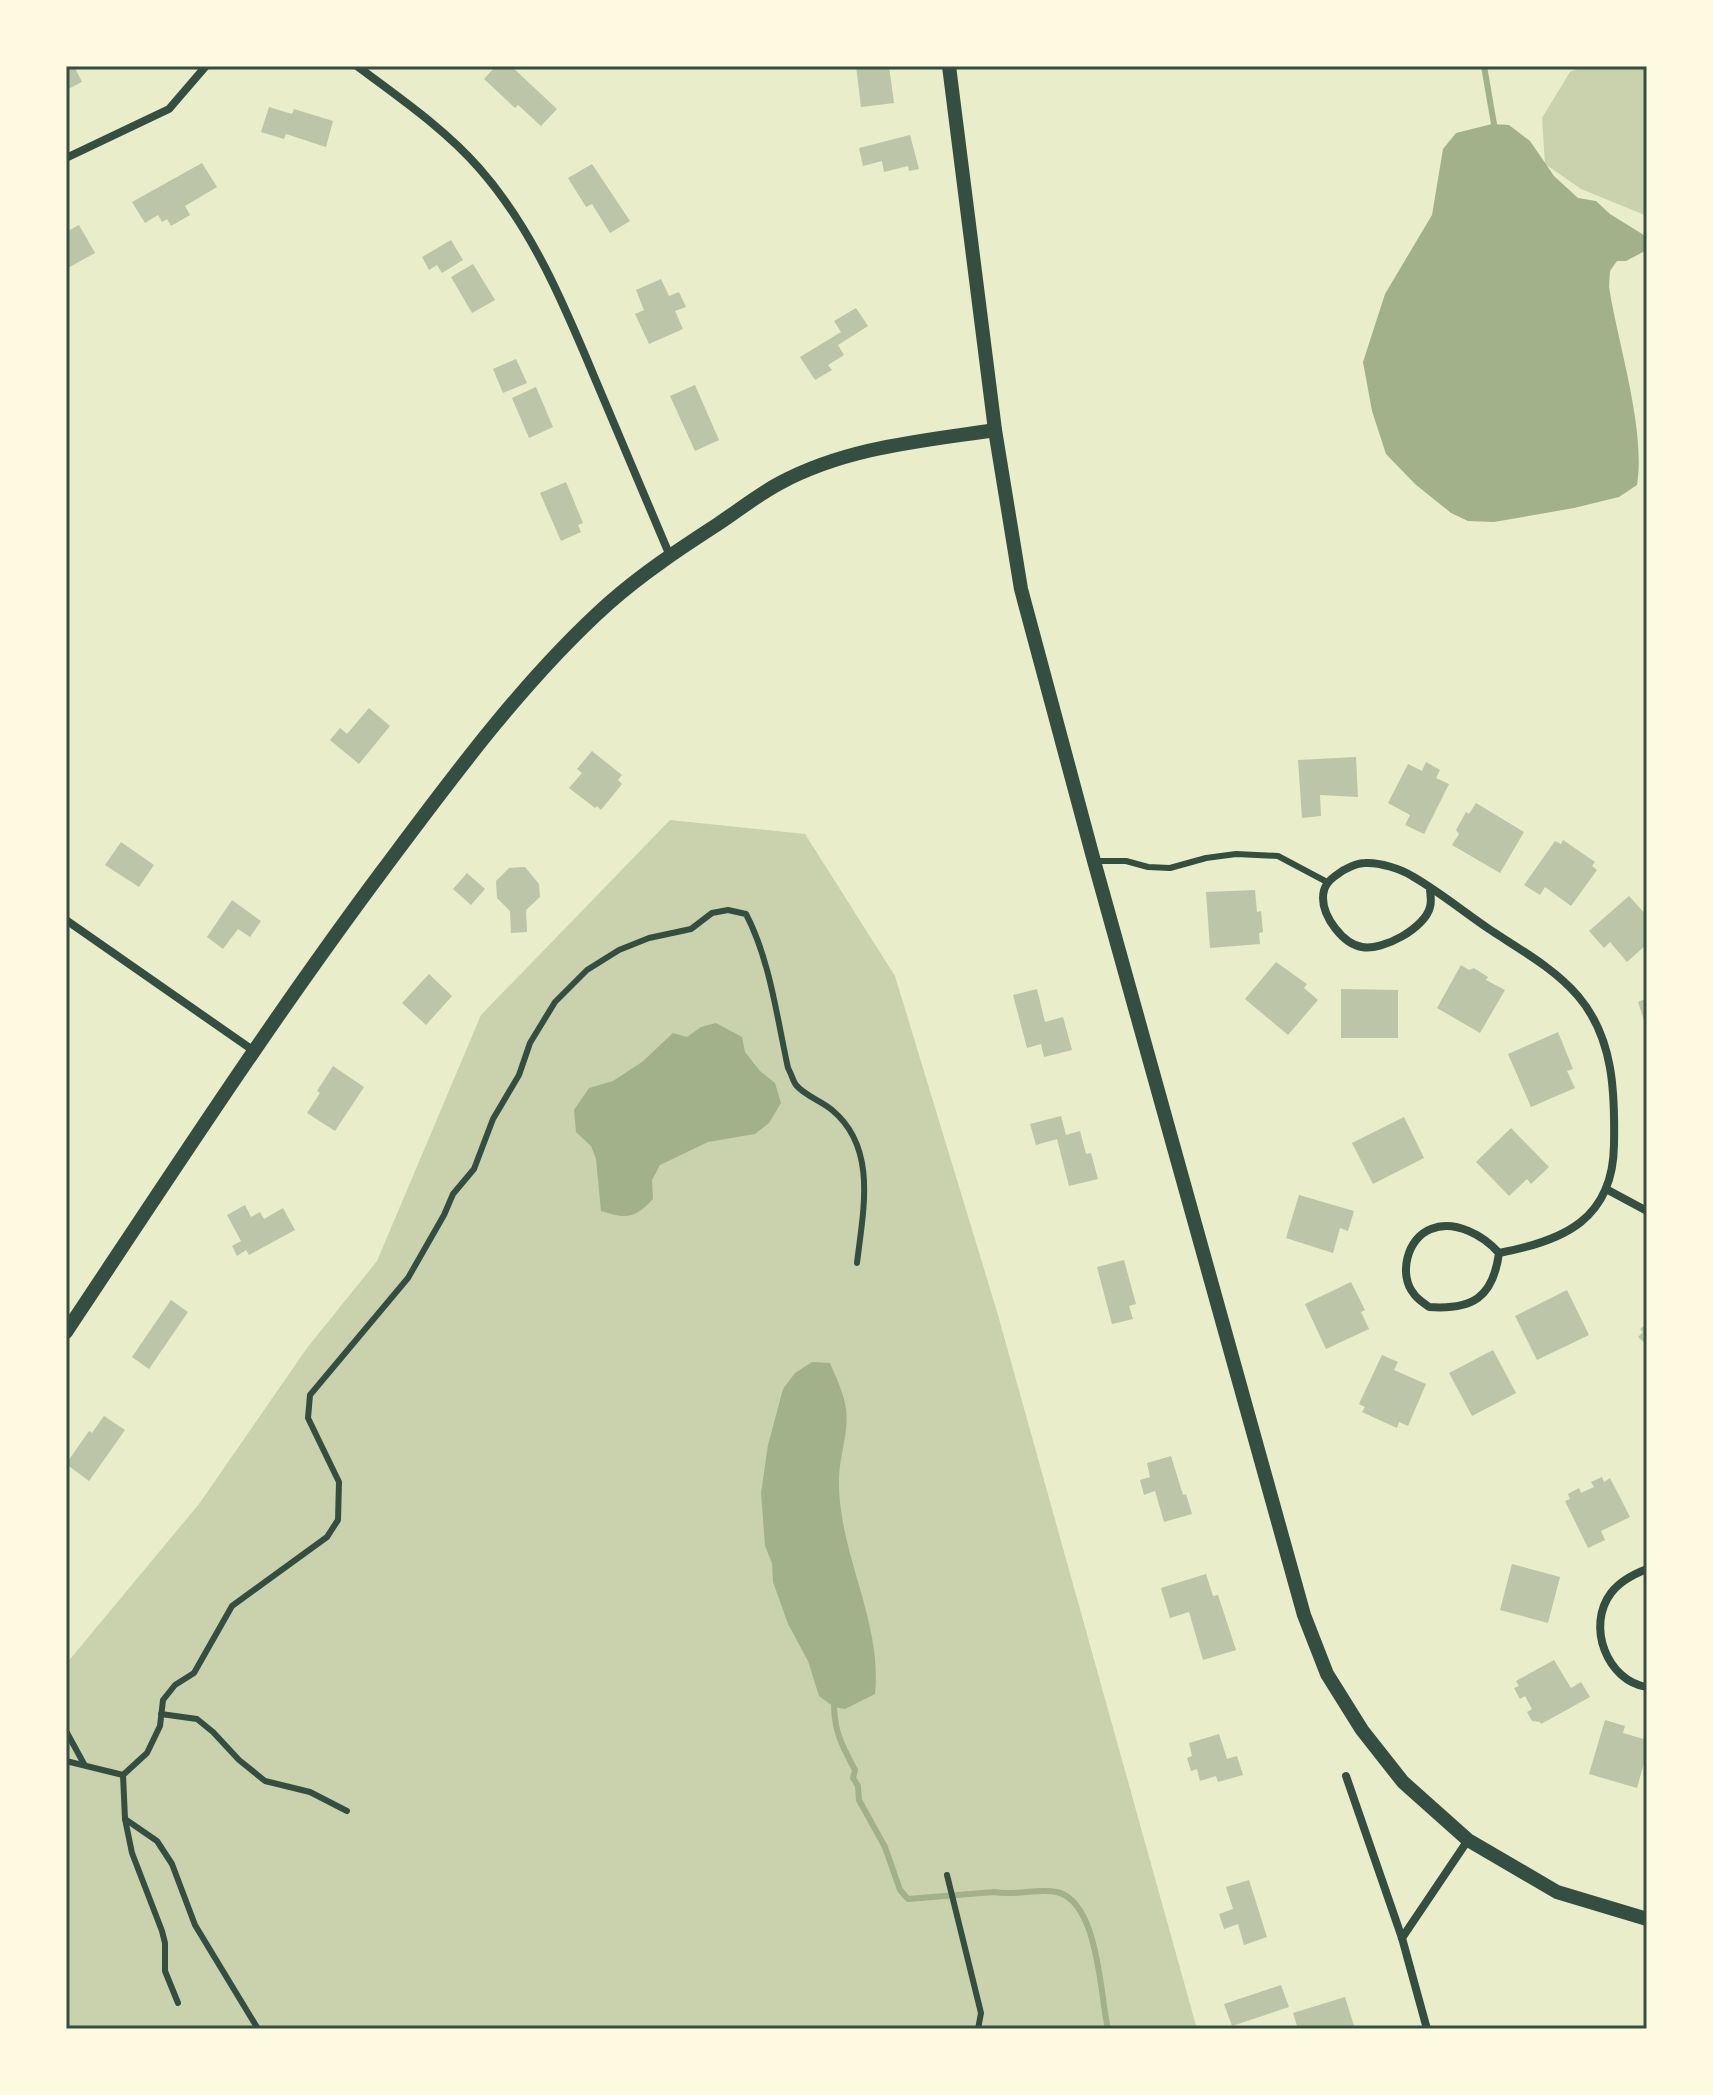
<svg xmlns="http://www.w3.org/2000/svg" width="1713" height="2095" font-family="'Roboto Serif',serif">
<style>
.green{fill:#cad2ad}
.water{fill:#a3b18a}
.lines{fill:none;stroke-linecap:round;stroke-linejoin:round}
.stream{stroke:#a3b18a;stroke-width:6}
.building{fill:#bcc5a7}
.service{stroke:#344e41;stroke-width:6}
.minor{stroke:#344e41;stroke-width:8}
.tertiary{stroke:#344e41;stroke-width:14}
.neatline{fill:none;stroke:#344e41;stroke-width:3}
</style>
<rect width="100%" height="100%" fill="#e9edc9"/>
<g class="green">
<polygon points="1582,66 1647,66 1647,216 1581,189 1545,164 1542,118 1570,72"/>
<polygon points="670,820 805,834 895,976 998,1315 1197,2029 66,2029 66,1664 199,1504 307,1348 377,1261 481,1015"/>
</g>
<g class="water">
<path d="M1492 124 1509 125 1530 141 1554 176 1578 198 1596 201 1610 214 1647 237V254L1643 252 1626 261H1617L1610 271 1609 287C1618 344 1646 430 1637 485L1619 497 1574 508 1494 522 1468 521 1451 513 1415 484 1386 454 1372 411 1363 362 1385 294 1432 215 1443 149 1456 133Z"/>
<path d="M716 1023 742 1037 745 1052 760 1071 775 1083 781 1103 769 1123 755 1134 708 1142 660 1165 652 1180 653 1199C635 1219 626 1219 601 1211L596 1159 591 1146 576 1132 574 1110 589 1088 613 1081 642 1062 673 1033 687 1037 701 1027Z"/>
<path d="M812 1362 830 1363C836 1377 844 1394 846 1409 849 1432 840 1454 839 1477 837 1552 883 1620 875 1694L845 1709 834 1707 819 1696 808 1661 788 1624 773 1582 772 1563 765 1546 761 1493 768 1445 783 1389 795 1373Z"/>
</g>
<g class="lines">
<g class="stream">
<polyline points="1484,66 1495,130"/>
<path d="M834 1707C835 1734 843 1747 855 1770L853 1778 858 1786 859 1800 885 1847 900 1890 908 1899 994 1892C1015 1896 1038 1888 1057 1892 1099 1902 1100 1996 1108 2029"/>
</g>
</g>
<g class="building">
<polygon points="66,66 74,66 82,82 66,90"/>
<polygon points="496,66 511,66 557,109 541,126 518,105 515,108 484,79"/>
<polygon points="856,66 889,66 894,103 861,107"/>
<polygon points="269,107 292,114 294,109 333,121 326,147 286,134 284,139 261,132"/>
<polygon points="910,135 919,169 909,171 908,166 884,172 882,161 863,166 859,148"/>
<polygon points="202,163 217,187 185,206 190,215 171,226 167,219 162,222 158,215 145,223 132,202"/>
<polygon points="592,164 630,221 610,233 592,204 586,207 568,178"/>
<polygon points="79,225 95,253 66,269 66,232"/>
<polygon points="451,240 463,260 442,273 437,265 429,270 422,257"/>
<polygon points="473,264 495,300 472,313 451,277"/>
<polygon points="661,279 669,296 679,292 686,307 675,311 683,329 649,344 635,314 644,310 636,290"/>
<polygon points="856,308 868,326 838,345 844,355 828,365 832,370 815,380 800,357 841,332 834,321"/>
<polygon points="516,359 527,383 503,393 493,369"/>
<polygon points="695,385 719,440 695,451 670,396"/>
<polygon points="536,387 553,427 529,438 512,398"/>
<polygon points="566,482 583,523 578,525 581,532 561,541 540,493"/>
<polygon points="369,708 390,726 359,764 330,740 340,728 347,734"/>
<polygon points="592,751 622,775 618,780 622,784 601,810 597,806 595,808 569,788 582,773 577,769"/>
<polygon points="1356,757 1358,797 1320,795 1321,816 1302,818 1298,760"/>
<polygon points="1426,762 1440,770 1436,778 1449,784 1424,834 1405,825 1410,815 1388,803 1408,764 1422,771"/>
<polygon points="1476,803 1524,832 1500,873 1452,845 1459,834 1456,830 1466,812 1469,814"/>
<polygon points="1563,840 1595,862 1592,866 1597,870 1571,906 1545,887 1540,895 1524,885 1555,841 1561,844"/>
<polygon points="121,842 154,865 139,887 105,865"/>
<polygon points="525,867 539,884 540,897 526,910 527,932 511,933 510,911 497,898 496,881 509,868"/>
<polygon points="467,873 485,889 471,905 453,889"/>
<polygon points="1255,890 1257,912 1261,911 1263,932 1259,933 1260,944 1210,948 1206,892"/>
<polygon points="1629,896 1647,916 1647,944 1627,962 1610,942 1604,948 1589,931"/>
<polygon points="232,900 261,921 250,937 238,929 223,949 207,937"/>
<polygon points="1276,962 1307,984 1304,988 1318,1000 1288,1035 1245,999"/>
<polygon points="1461,965 1469,970 1474,968 1488,977 1486,980 1505,990 1480,1033 1437,1008"/>
<polygon points="429,974 452,996 426,1025 402,1003"/>
<polygon points="1037,989 1045,1022 1063,1017 1072,1050 1044,1057 1041,1044 1027,1048 1013,995"/>
<polygon points="1341,989 1398,990 1398,1038 1341,1038"/>
<polygon points="1647,998 1647,1018 1644,1020 1638,1002"/>
<polygon points="1558,1032 1573,1069 1567,1071 1575,1088 1531,1107 1508,1054"/>
<polygon points="333,1066 364,1087 335,1131 307,1113 320,1093 317,1091"/>
<polygon points="1061,1116 1066,1135 1080,1131 1086,1154 1091,1153 1098,1179 1069,1186 1057,1139 1036,1145 1030,1124"/>
<polygon points="1404,1117 1424,1158 1373,1184 1352,1143"/>
<polygon points="1511,1128 1549,1167 1531,1184 1527,1179 1509,1196 1476,1162"/>
<polygon points="1299,1195 1354,1211 1348,1231 1340,1228 1333,1253 1286,1238"/>
<polygon points="245,1205 251,1217 260,1212 264,1219 283,1208 295,1230 249,1255 246,1250 237,1256 232,1246 241,1241 227,1215"/>
<polygon points="1124,1260 1136,1304 1129,1306 1133,1319 1112,1324 1097,1267"/>
<polygon points="1351,1282 1365,1310 1361,1312 1369,1329 1326,1349 1305,1304"/>
<polygon points="1567,1290 1589,1335 1537,1360 1515,1316"/>
<polygon points="171,1300 188,1312 149,1369 132,1357"/>
<polygon points="1647,1323 1647,1345 1638,1337 1643,1332 1640,1329"/>
<polygon points="1493,1350 1516,1393 1472,1416 1449,1373"/>
<polygon points="1382,1355 1398,1362 1394,1370 1426,1384 1408,1426 1399,1422 1397,1428 1362,1412 1365,1407 1359,1404"/>
<polygon points="104,1416 125,1430 89,1481 66,1464 89,1431 92,1433"/>
<polygon points="1171,1456 1183,1495 1186,1494 1192,1514 1164,1522 1155,1491 1144,1495 1140,1480 1150,1477 1147,1463"/>
<polygon points="1602,1477 1604,1482 1610,1478 1630,1517 1601,1531 1605,1540 1588,1548 1565,1501 1570,1499 1568,1494 1579,1488 1581,1493 1594,1487 1591,1482"/>
<polygon points="1512,1564 1560,1577 1548,1623 1500,1610"/>
<polygon points="1206,1574 1213,1596 1218,1595 1236,1650 1203,1660 1189,1612 1170,1618 1161,1588"/>
<polygon points="1554,1660 1571,1688 1581,1682 1590,1697 1541,1724 1540,1722 1532,1721 1527,1712 1532,1709 1525,1696 1520,1699 1514,1688 1519,1686 1516,1681"/>
<polygon points="1605,1720 1625,1726 1623,1733 1647,1740 1647,1752 1637,1788 1589,1774"/>
<polygon points="1219,1734 1227,1759 1237,1756 1243,1775 1218,1782 1216,1776 1200,1781 1197,1769 1191,1771 1187,1758 1192,1756 1189,1743"/>
<polygon points="1249,1880 1267,1937 1244,1945 1238,1924 1224,1929 1219,1914 1233,1909 1226,1887"/>
<polygon points="1281,1985 1289,2007 1232,2026 1224,2004"/>
<polygon points="1345,1997 1355,2029 1298,2029 1293,2013"/>
</g>
<g class="lines">
<g class="service">
<polyline points="1094,861 1126,861 1148,867 1170,868 1206,858 1236,854 1278,856 1327,882"/>
<polyline points="161,1714 197,1719 213,1732 239,1760 265,1781 310,1792 347,1811"/>
<polyline points="66,1731 84,1764"/>
<polyline points="66,1761 123,1775"/>
<polyline points="125,1819 132,1853 162,1931 165,1943 165,1971 178,2003"/>
<polyline points="947,1875 981,2013 978,2029"/>
<path d="M258 2029 195 1925 172 1864 157 1841 125 1819 123 1775 147 1753 160 1726 163 1700 175 1685 194 1673 232 1606 327 1537 338 1520 339 1482 308 1418 310 1395 408 1278 444 1215 453 1194 474 1169 493 1119 519 1075 530 1043 555 1002 587 970 619 950 649 938 691 929 712 913 728 910 746 914C770 960 777 1018 788 1068 791 1073 793 1081 796 1085 805 1096 822 1101 832 1110 878 1148 863 1211 857 1263"/>
</g>
<g class="minor">
<path d="M357 66C398 97 444 128 479 168 533 229 565 307 596 381 621 439 645 498 670 556"/>
<polyline points="66,158 169,109 206,66"/>
<path d="M1430 888C1430 894 1432 901 1430 907 1425 928 1383 951 1362 947 1343 944 1323 917 1323 898 1323 886 1329 880 1338 874 1344 869 1357 863 1365 863 1379 862 1401 869 1412 876 1440 892 1465 913 1492 931 1521 950 1555 969 1578 996 1614 1038 1615 1094 1614 1145 1613 1219 1564 1241 1499 1253 1493 1298 1472 1310 1429 1307 1424 1303 1417 1299 1414 1294 1398 1275 1407 1238 1431 1229 1455 1219 1484 1236 1499 1253"/>
<polyline points="66,920 254,1051"/>
<polyline points="1606,1189 1647,1211"/>
<path d="M1647 1569C1634 1574 1620 1581 1611 1593 1586 1626 1607 1681 1647 1687"/>
<polyline points="1346,1776 1402,1938 1427,2029"/>
<polyline points="1402,1938 1468,1840"/>
</g>
<g class="tertiary">
<polyline points="949,66 995,430 1021,589 1094,861 1304,1615 1327,1674 1362,1730 1403,1782 1468,1840 1557,1892 1647,1919"/>
<path d="M66 1332C170 1176 271 1020 383 870 451 779 524 679 609 603 643 573 681 548 718 524 739 510 759 494 780 483 847 447 922 441 995 430"/>
</g>
</g>
<rect width="1713" height="2095" fill="none" stroke="#fefae0" stroke-width="136"/>
<rect x="68" y="68" width="1577" height="1959" class="neatline"/>
</svg>
